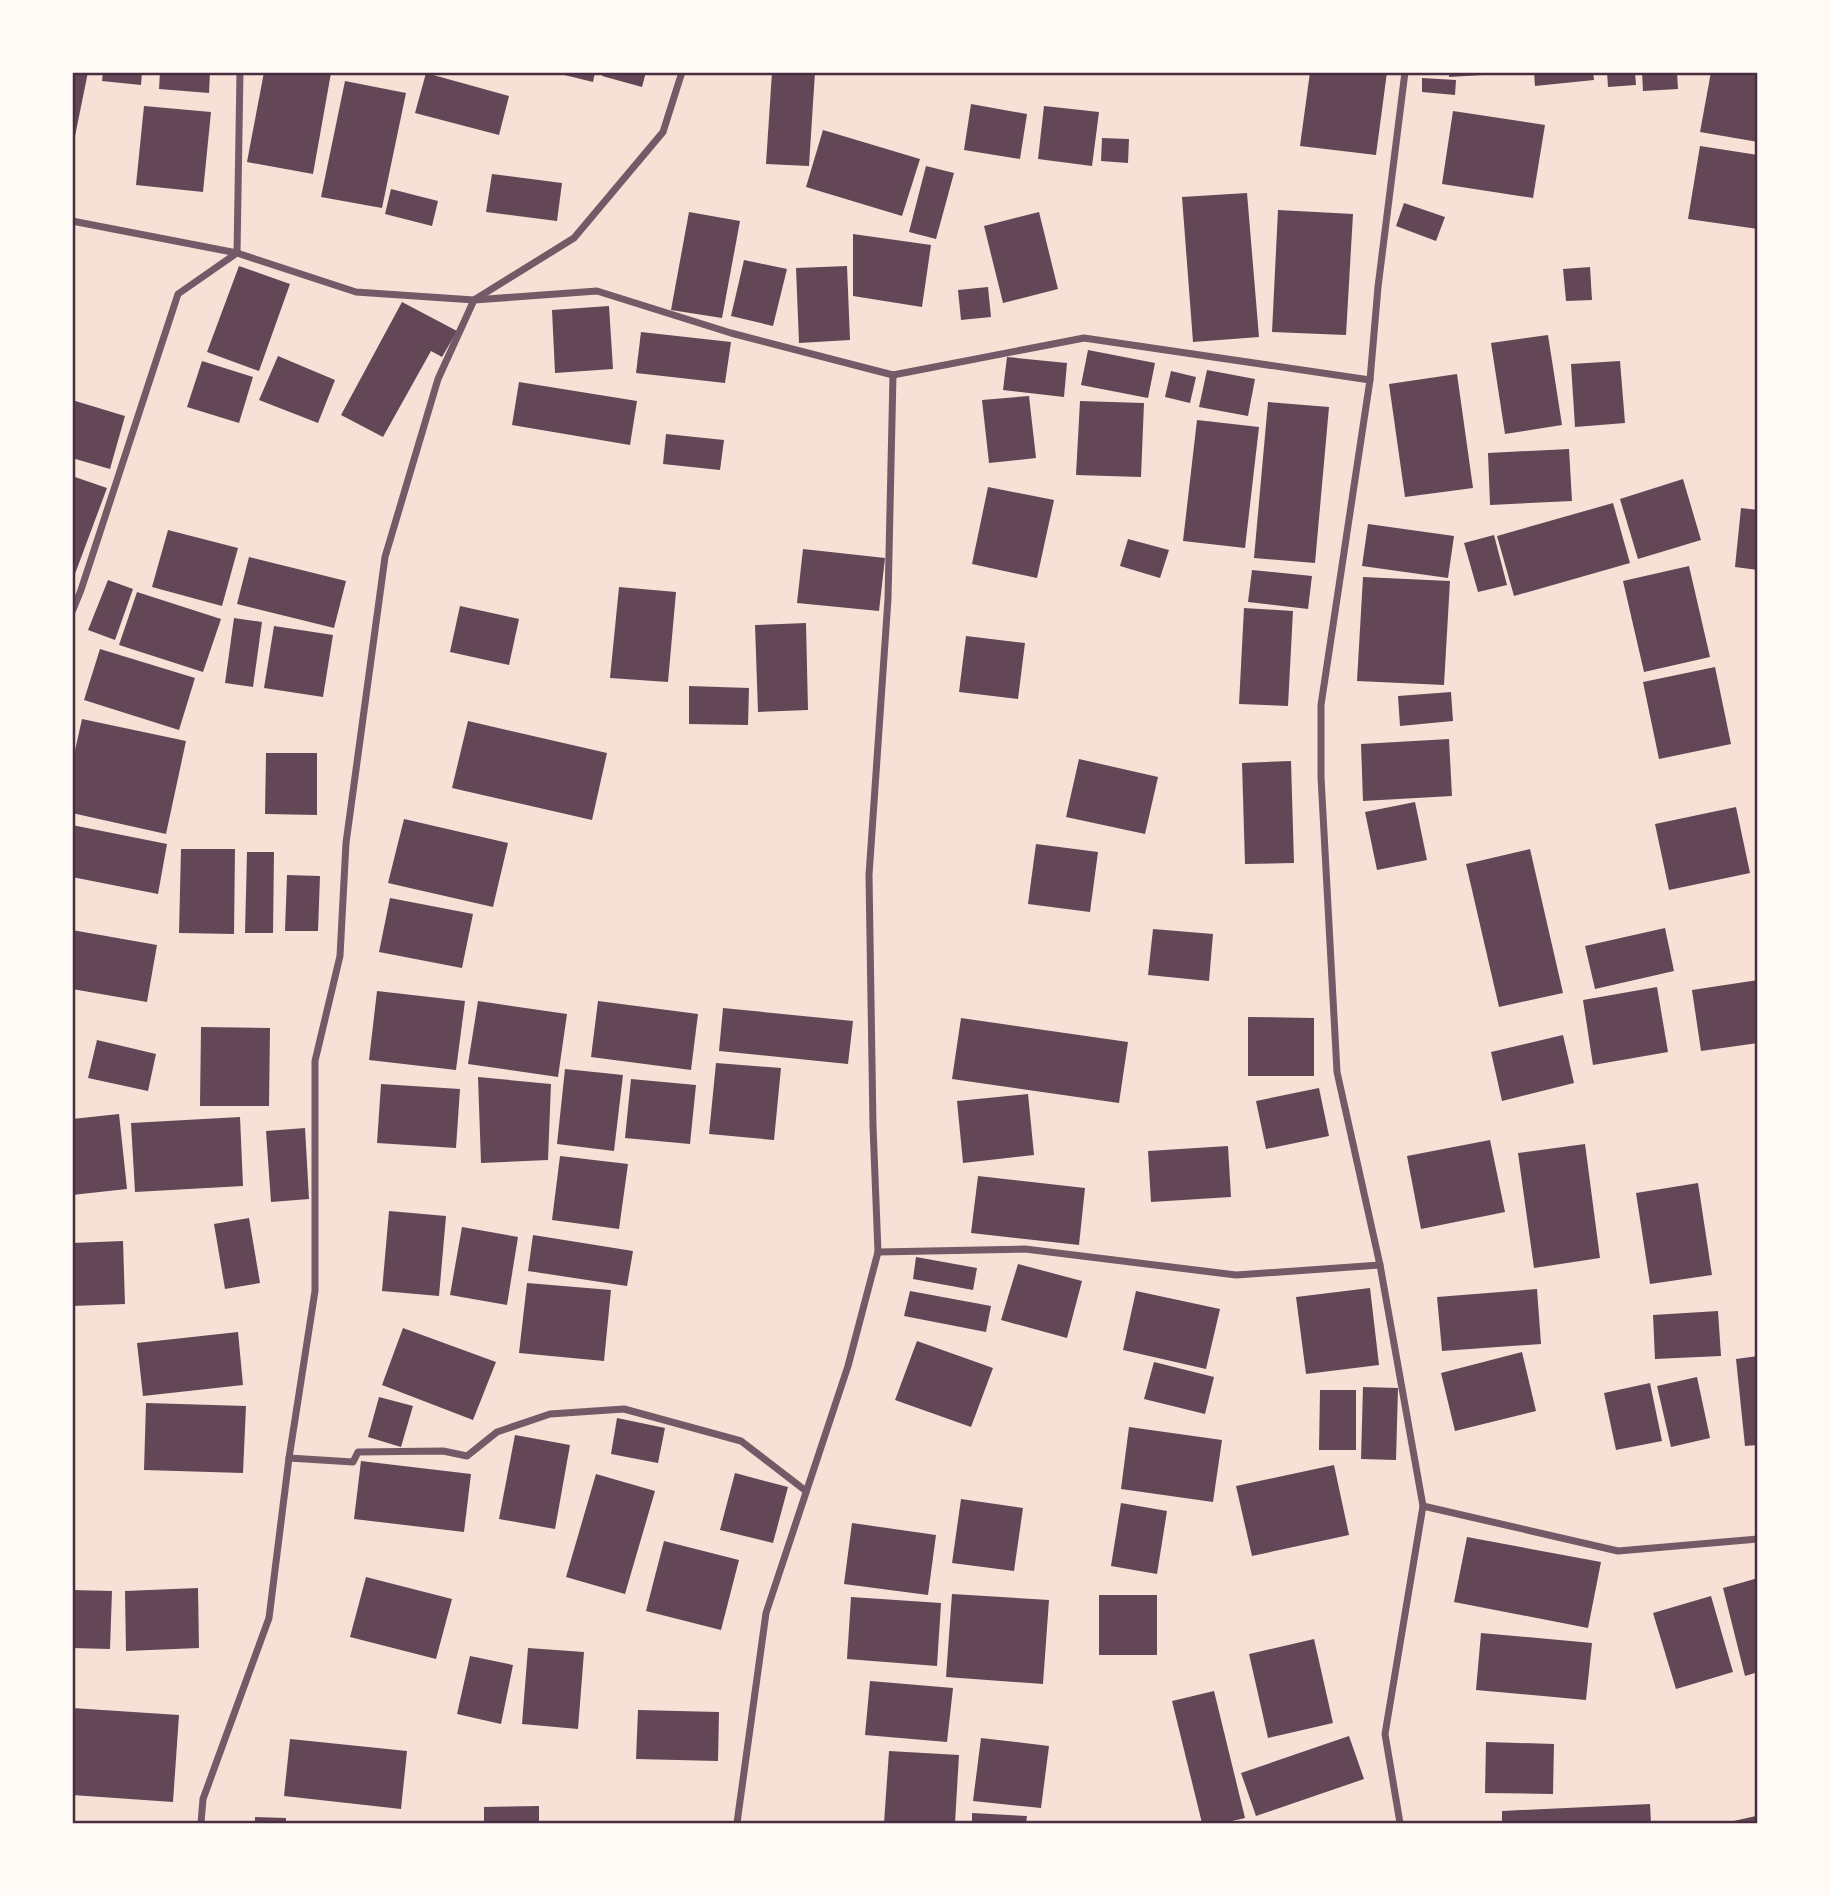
<svg xmlns="http://www.w3.org/2000/svg" width="1830" height="1895" font-family="Overpass,sans-serif">
<style>
.building{fill:#644757}
.lines{fill:none;stroke-linecap:round;stroke-linejoin:round}
.minor{stroke:#755966;stroke-width:7}
.neatline{fill:none;stroke:#4a2c40;stroke-width:2.5}
</style>
<rect width="100%" height="100%" fill="#f7e1d7"/>
<g class="building">
<polygon points="72,72 88,72 73,146 72,146"/>
<polygon points="103,72 142,72 141,85 102,81"/>
<polygon points="160,72 210,72 209,93 159,89"/>
<polygon points="264,72 331,73 313,174 247,162"/>
<polygon points="552,72 595,72 593,82"/>
<polygon points="604,72 646,72 642,87 602,76"/>
<polygon points="772,72 815,72 809,166 766,164"/>
<polygon points="1310,72 1387,72 1376,155 1300,146"/>
<polygon points="1449,72 1500,72 1500,74 1449,77"/>
<polygon points="1534,72 1593,72 1594,80 1535,86"/>
<polygon points="1607,72 1635,72 1636,85 1608,87"/>
<polygon points="1642,72 1677,72 1678,89 1643,91"/>
<polygon points="1711,72 1758,72 1758,142 1700,132"/>
<polygon points="426,73 509,96 499,135 415,113"/>
<polygon points="1422,78 1456,80 1455,95 1422,92"/>
<polygon points="345,81 406,93 382,208 321,197"/>
<polygon points="971,104 1027,114 1020,159 964,150"/>
<polygon points="144,106 211,112 203,192 136,185"/>
<polygon points="1044,106 1099,112 1092,166 1038,159"/>
<polygon points="1453,111 1545,125 1533,198 1442,184"/>
<polygon points="823,130 920,159 902,216 806,187"/>
<polygon points="1102,138 1129,139 1128,163 1101,161"/>
<polygon points="1700,146 1758,155 1758,229 1688,219"/>
<polygon points="926,166 954,173 936,239 909,232"/>
<polygon points="492,174 562,183 557,221 486,212"/>
<polygon points="391,189 438,201 432,226 385,214"/>
<polygon points="1247,193 1259,337 1193,342 1182,197"/>
<polygon points="1404,203 1445,217 1436,241 1396,226"/>
<polygon points="1278,210 1353,214 1346,335 1272,332"/>
<polygon points="689,212 740,221 722,318 671,310"/>
<polygon points="1039,212 1058,289 1003,303 984,226"/>
<polygon points="853,234 931,245 922,307 853,296"/>
<polygon points="744,260 787,269 773,326 731,316"/>
<polygon points="239,266 290,284 259,371 207,352"/>
<polygon points="847,266 850,340 799,343 796,268"/>
<polygon points="1590,267 1592,300 1566,301 1563,269"/>
<polygon points="988,287 991,317 961,320 958,290"/>
<polygon points="402,302 457,331 442,357 431,351 383,437 341,415"/>
<polygon points="609,306 613,369 555,373 552,310"/>
<polygon points="641,332 731,342 725,383 636,373"/>
<polygon points="1548,335 1562,425 1505,434 1491,343"/>
<polygon points="1088,350 1155,363 1148,398 1081,385"/>
<polygon points="278,356 335,380 318,423 259,400"/>
<polygon points="1007,357 1067,363 1064,397 1003,390"/>
<polygon points="202,361 253,377 239,423 187,407"/>
<polygon points="1620,361 1625,423 1575,427 1571,364"/>
<polygon points="1207,370 1255,379 1248,416 1199,407"/>
<polygon points="1171,371 1196,377 1190,403 1165,397"/>
<polygon points="1457,374 1473,488 1405,497 1389,384"/>
<polygon points="519,382 637,401 630,445 512,425"/>
<polygon points="1029,396 1036,458 989,463 982,400"/>
<polygon points="72,400 125,416 110,469 72,458"/>
<polygon points="1080,401 1144,403 1141,477 1076,475"/>
<polygon points="1268,402 1329,407 1315,563 1254,558"/>
<polygon points="1197,420 1259,427 1245,548 1183,541"/>
<polygon points="666,434 724,440 720,470 663,464"/>
<polygon points="1569,449 1572,501 1490,505 1488,453"/>
<polygon points="72,476 107,488 72,582"/>
<polygon points="1683,479 1701,540 1638,559 1620,499"/>
<polygon points="988,487 1054,500 1037,578 972,564"/>
<polygon points="1613,503 1630,563 1514,596 1497,536"/>
<polygon points="1741,508 1758,510 1758,570 1735,567"/>
<polygon points="1368,524 1454,536 1448,578 1362,566"/>
<polygon points="168,530 238,548 222,606 152,587"/>
<polygon points="1494,535 1507,585 1478,592 1464,543"/>
<polygon points="1128,539 1169,550 1160,578 1120,566"/>
<polygon points="803,549 885,558 879,611 797,603"/>
<polygon points="249,557 346,581 334,628 237,604"/>
<polygon points="1689,566 1710,657 1644,672 1623,581"/>
<polygon points="1252,570 1312,576 1308,609 1248,602"/>
<polygon points="1363,577 1450,581 1444,685 1357,681"/>
<polygon points="108,580 133,589 115,640 88,630"/>
<polygon points="619,587 676,592 668,682 610,678"/>
<polygon points="137,592 221,619 203,672 119,645"/>
<polygon points="460,606 519,619 509,665 450,652"/>
<polygon points="1244,608 1293,611 1288,706 1239,704"/>
<polygon points="234,618 262,622 253,687 225,683"/>
<polygon points="806,623 808,710 758,712 755,625"/>
<polygon points="274,626 333,635 323,697 264,688"/>
<polygon points="966,636 1025,643 1018,699 959,692"/>
<polygon points="100,649 195,678 179,730 84,700"/>
<polygon points="1715,667 1731,744 1659,759 1643,682"/>
<polygon points="689,686 749,688 748,725 689,724"/>
<polygon points="1451,692 1453,721 1400,726 1398,696"/>
<polygon points="82,719 186,741 166,834 72,813 72,764"/>
<polygon points="468,721 607,753 592,820 452,788"/>
<polygon points="1449,739 1452,796 1363,801 1361,744"/>
<polygon points="266,753 317,753 317,815 265,814"/>
<polygon points="1079,759 1158,777 1145,834 1066,817"/>
<polygon points="1291,761 1294,863 1245,864 1242,763"/>
<polygon points="1415,802 1427,860 1377,870 1365,812"/>
<polygon points="1736,807 1750,873 1669,890 1655,824"/>
<polygon points="404,819 508,843 493,907 388,883"/>
<polygon points="72,825 167,844 158,894 72,877"/>
<polygon points="1036,844 1098,852 1090,912 1028,904"/>
<polygon points="181,849 235,849 234,934 179,933"/>
<polygon points="1530,849 1563,993 1499,1007 1466,864"/>
<polygon points="247,852 274,852 273,933 245,933"/>
<polygon points="287,875 320,876 318,931 285,931"/>
<polygon points="390,898 473,914 462,968 379,952"/>
<polygon points="1665,928 1674,971 1595,989 1585,946"/>
<polygon points="1153,929 1213,934 1209,981 1148,975"/>
<polygon points="72,930 157,945 147,1002 72,989"/>
<polygon points="1758,980 1758,1043 1701,1051 1692,990"/>
<polygon points="1657,987 1668,1052 1593,1065 1583,1000"/>
<polygon points="377,991 465,1001 456,1070 369,1060"/>
<polygon points="478,1001 567,1014 558,1077 468,1064"/>
<polygon points="598,1001 698,1014 691,1070 591,1057"/>
<polygon points="723,1008 853,1021 848,1064 719,1051"/>
<polygon points="1248,1017 1314,1018 1314,1076 1248,1076"/>
<polygon points="961,1018 1128,1042 1119,1103 952,1079"/>
<polygon points="201,1027 270,1028 269,1106 200,1106"/>
<polygon points="1563,1035 1574,1083 1502,1101 1491,1052"/>
<polygon points="97,1040 156,1054 148,1091 88,1078"/>
<polygon points="716,1063 781,1068 774,1140 709,1134"/>
<polygon points="565,1069 623,1075 614,1151 557,1144"/>
<polygon points="478,1077 551,1084 548,1160 481,1163"/>
<polygon points="631,1079 696,1085 690,1144 625,1138"/>
<polygon points="381,1084 460,1089 456,1148 377,1143"/>
<polygon points="1319,1088 1329,1136 1266,1149 1256,1101"/>
<polygon points="1028,1094 1034,1155 963,1163 957,1101"/>
<polygon points="119,1114 127,1189 72,1195 72,1119"/>
<polygon points="240,1117 243,1186 135,1192 131,1123"/>
<polygon points="305,1128 309,1199 271,1202 266,1131"/>
<polygon points="1490,1140 1505,1212 1421,1229 1407,1156"/>
<polygon points="1585,1144 1600,1258 1534,1268 1518,1153"/>
<polygon points="1228,1146 1231,1197 1151,1202 1148,1151"/>
<polygon points="560,1156 628,1164 619,1229 552,1220"/>
<polygon points="978,1176 1085,1188 1079,1245 971,1233"/>
<polygon points="1698,1183 1712,1275 1650,1284 1636,1193"/>
<polygon points="389,1211 446,1216 439,1296 382,1291"/>
<polygon points="249,1218 260,1283 225,1289 214,1224"/>
<polygon points="462,1227 518,1237 507,1305 450,1295"/>
<polygon points="533,1235 633,1251 627,1286 528,1271"/>
<polygon points="123,1241 125,1304 72,1306 72,1243"/>
<polygon points="916,1257 977,1268 973,1290 913,1279"/>
<polygon points="1018,1264 1082,1281 1067,1338 1001,1320"/>
<polygon points="527,1283 611,1290 604,1361 519,1353"/>
<polygon points="1370,1288 1379,1365 1306,1374 1296,1297"/>
<polygon points="1537,1289 1541,1344 1442,1351 1437,1297"/>
<polygon points="910,1291 991,1306 986,1332 904,1316"/>
<polygon points="1136,1291 1220,1309 1206,1369 1123,1350"/>
<polygon points="1718,1311 1721,1356 1655,1359 1653,1315"/>
<polygon points="403,1328 496,1362 473,1420 382,1385"/>
<polygon points="238,1332 243,1385 143,1396 137,1343"/>
<polygon points="917,1341 993,1368 971,1427 895,1400"/>
<polygon points="1522,1352 1536,1411 1455,1431 1441,1373"/>
<polygon points="1758,1356 1758,1445 1745,1446 1736,1359"/>
<polygon points="1154,1362 1214,1377 1205,1414 1144,1399"/>
<polygon points="1697,1377 1710,1438 1671,1447 1657,1386"/>
<polygon points="1650,1383 1662,1441 1616,1450 1604,1393"/>
<polygon points="1363,1387 1398,1388 1396,1460 1361,1459"/>
<polygon points="1320,1390 1356,1390 1356,1450 1319,1450"/>
<polygon points="379,1397 413,1406 401,1447 368,1437"/>
<polygon points="146,1403 246,1406 243,1473 144,1470"/>
<polygon points="617,1418 665,1428 658,1463 611,1454"/>
<polygon points="1129,1427 1222,1440 1213,1502 1121,1489"/>
<polygon points="515,1435 570,1445 555,1529 499,1519"/>
<polygon points="361,1461 471,1474 464,1532 354,1519"/>
<polygon points="1334,1465 1349,1535 1252,1556 1236,1486"/>
<polygon points="735,1473 788,1487 773,1543 720,1530"/>
<polygon points="596,1474 655,1491 625,1594 566,1577"/>
<polygon points="961,1499 1023,1508 1014,1571 952,1563"/>
<polygon points="1121,1503 1167,1511 1157,1574 1111,1566"/>
<polygon points="852,1523 936,1535 928,1595 844,1584"/>
<polygon points="1467,1537 1601,1562 1588,1628 1454,1602"/>
<polygon points="664,1541 739,1560 721,1630 646,1611"/>
<polygon points="366,1577 452,1599 436,1659 350,1637"/>
<polygon points="1758,1578 1758,1672 1745,1676 1723,1588"/>
<polygon points="198,1588 199,1648 126,1651 125,1591"/>
<polygon points="72,1590 112,1591 110,1649 72,1648"/>
<polygon points="952,1594 1049,1600 1043,1684 946,1677"/>
<rect x="1099" y="1595" width="58" height="60"/>
<polygon points="1711,1596 1733,1672 1676,1689 1653,1613"/>
<polygon points="851,1597 941,1603 937,1666 847,1659"/>
<polygon points="1481,1633 1592,1643 1586,1700 1476,1690"/>
<polygon points="1314,1639 1333,1723 1268,1738 1249,1654"/>
<polygon points="528,1648 584,1652 578,1729 522,1724"/>
<polygon points="470,1656 513,1665 501,1724 457,1714"/>
<polygon points="870,1681 953,1688 947,1742 865,1735"/>
<polygon points="1214,1691 1245,1818 1224,1823 1202,1823 1172,1701"/>
<polygon points="72,1708 179,1715 173,1802 72,1795"/>
<polygon points="638,1710 719,1712 718,1761 636,1759"/>
<polygon points="1349,1736 1364,1779 1256,1816 1241,1773"/>
<polygon points="981,1738 1049,1746 1041,1808 973,1801"/>
<polygon points="290,1739 407,1751 401,1809 284,1796"/>
<polygon points="1486,1742 1554,1744 1553,1794 1485,1793"/>
<polygon points="889,1751 959,1755 955,1823 884,1823"/>
<polygon points="1650,1804 1651,1823 1502,1823 1502,1811"/>
<polygon points="539,1806 539,1823 484,1823 484,1807"/>
<polygon points="972,1813 1027,1816 1026,1823 972,1823"/>
<polygon points="1756,1816 1758,1823 1729,1823 1729,1822"/>
<polygon points="255,1817 286,1818 286,1823 255,1823"/>
</g>
<g class="lines">
<g class="minor">
<polyline points="72,221 237,253 356,292 474,300 597,291 731,333 893,375 1084,338 1370,380"/>
<polyline points="72,612 81,590 178,294 237,253 240,72"/>
<polyline points="878,1252 1025,1249 1236,1275 1380,1265"/>
<polyline points="289,1458 353,1462 358,1452 443,1451 467,1456 497,1432 550,1414 624,1409 741,1441 806,1491"/>
<polyline points="1423,1506 1618,1551 1758,1539"/>
<polyline points="201,1823 203,1799 269,1618 289,1458 315,1291 315,1061 340,956 346,843 385,557 438,379 474,300 574,238 663,132 682,72"/>
<polyline points="737,1823 766,1613 848,1366 878,1252 873,1126 869,875 888,599 893,375"/>
<polyline points="1400,1823 1385,1734 1423,1506 1380,1265 1337,1072 1321,777 1321,705 1370,380 1378,287 1405,72"/>
</g>
</g>
<rect width="1830" height="1895" fill="none" stroke="#fffaf5" stroke-width="147"/>
<rect x="74" y="74" width="1682" height="1748" class="neatline"/>
</svg>
